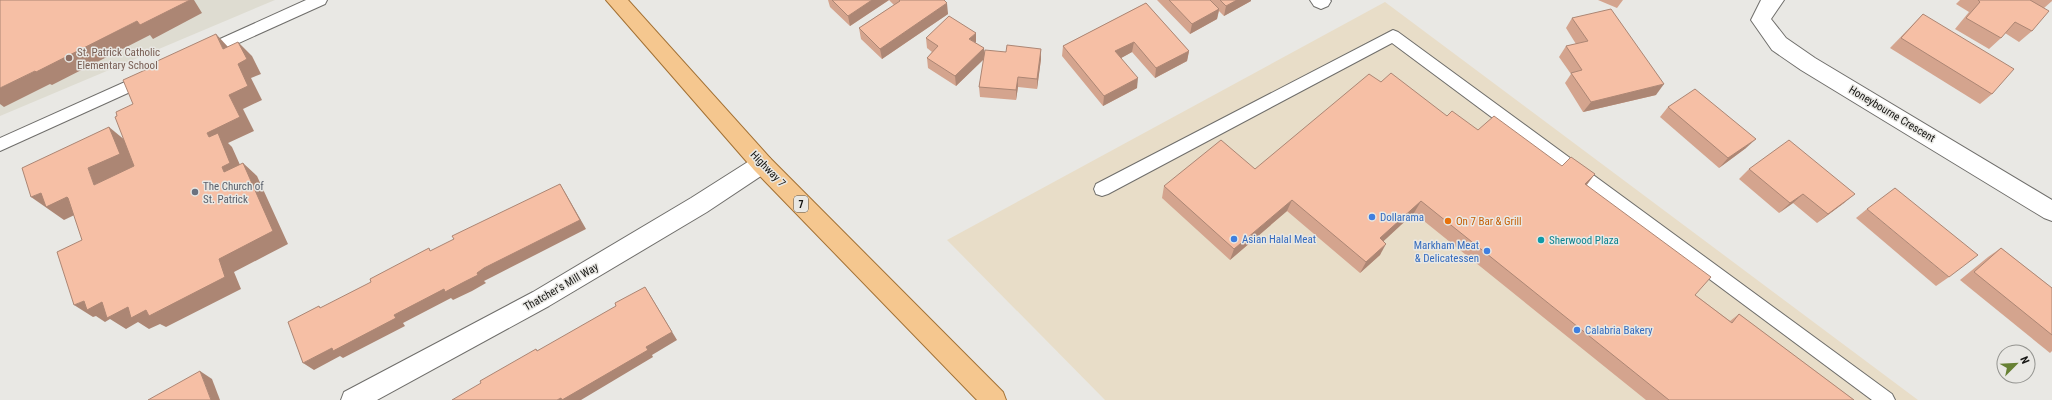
<svg xmlns="http://www.w3.org/2000/svg" width="2052" height="400" font-family="'Roboto Condensed',sans-serif">
<style>
.commercial{fill:#e8ddc8}
.built{fill:#dedcd1}
.lines{fill:none;stroke-linecap:round;stroke-linejoin:round}
.lane-casing{stroke:#6f6e6b;stroke-width:2}
.street-casing{stroke:#6f6e6b;stroke-width:2}
.primary-casing{stroke:#a37134;stroke-width:2}
.lane{fill:#fff;fill-rule:evenodd}
.street{fill:#fff;fill-rule:evenodd}
.primary{fill:#f5c78f;fill-rule:evenodd}
.wall{fill:#d4a48e}
.shaded-wall{fill:#ac8674}
.building{fill:#f6bfa5;stroke:#ac8674}
.education-dot{fill:#8d6e63;stroke:#e9e8e4;stroke-width:1.5}
.worship-dot{fill:#6b7280;stroke:#e9e8e4;stroke-width:1.5}
.shop-dot{fill:#3f7fe0;stroke:#e9e8e4;stroke-width:1.5}
.food-dot{fill:#e8710a;stroke:#e9e8e4;stroke-width:1.5}
.culture-dot{fill:#0f9aa8;stroke:#e9e8e4;stroke-width:1.5}
.labels{text-anchor:middle;dominant-baseline:central;stroke-width:3;stroke-linejoin:round;paint-order:stroke}
.shield{fill:#e9e8e4;stroke:#555452;stroke-width:1}
.shield-label{font-size:10px;font-weight:bold;fill:#151513}
.education-label{font-size:11px;fill:#785e54;stroke:#e9e8e4;text-anchor:start}
.street-label{font-size:11px;fill:#151513;stroke:#e9e8e4}
.worship-label{font-size:11px;fill:#5b616d;stroke:#e9e8e4;text-anchor:start}
.shop-label{font-size:11px;fill:#366cbe;stroke:#e9e8e4;text-anchor:start}
.food-label{font-size:11px;fill:#c56008;stroke:#e9e8e4;text-anchor:start}
.culture-label{font-size:11px;fill:#0d838f;stroke:#e9e8e4;text-anchor:start}
</style>
<rect width="100%" height="100%" fill="#e9e8e4"/>
<polygon class="commercial" points="1385,2 1918,400 1105,400 947,240"/>
<polygon class="built" points="0,0 275,0 0,116"/>
<g class="lines">
<g class="lane-casing">
<g id="lane">
<polygon points="306,0 327,0 325,4 210,56 205,58 200,56 198,52 200,48"/>
<polygon points="1393,30 1398,32 1892,394 1895,400 1872,400 1392,43 1108,194 1102,196 1096,194 1094,189 1096,184"/>
<polygon points="145,73 150,75 152,79 150,83 0,151 0,138"/>
</g>
</g>
<g class="street-casing">
<g id="street">
<polygon points="1310,0 1330,0 1331,1 1328,6 1321,9 1314,6"/>
<polygon points="1761,0 1784,0 1771,19 1786,38 1815,58 2052,200 2052,221 2044,218 1801,70 1772,50 1751,20"/>
<polygon points="762,155 770,158 773,164 770,170 707,212 549,306 377,400 341,400 344,392 533,292 691,198 754,158"/>
</g>
</g>
<g class="primary-casing">
<polygon id="primary" points="606,0 628,0 770,158 1003,392 1006,400 977,400 754,170"/>
</g>
<use href="#lane" class="lane"/>
<use href="#street" class="street"/>
<use href="#primary" class="primary"/>
</g>
<g class="wall">
<polygon points="828,0 944,0 948,14 882,59 861,39 859,28 894,5 889,0 850,26 830,7"/>
<polygon points="1157,0 1251,0 1251,1 1224,16 1219,11 1217,19 1190,34"/>
<polygon points="1598,0 1623,0 1617,8"/>
<polygon points="1960,0 2052,0 2052,1 2044,8 2032,31 2019,42 2005,33 2001,38 1989,49 1955,29 1969,12 1956,4"/>
<polygon points="1146,3 1189,51 1187,61 1155,78 1132,52 1121,58 1137,88 1103,106 1062,56 1063,46"/>
<polygon points="1923,14 1992,94 1980,104 1890,48"/>
<polygon points="1572,18 1656,95 1583,112 1565,83 1571,74 1559,57 1566,46 1576,44 1566,28"/>
<polygon points="926,38 976,43 984,54 1041,49 1041,59 1037,89 1018,87 1016,100 980,97 979,87 984,59 956,86 928,68 927,58 932,52 927,48"/>
<polygon points="1381,82 1447,116 1587,185 1695,295 1730,321 1739,314 1854,400 1646,400 1414,213 1383,241 1380,255 1360,273 1287,211 1230,260 1162,198 1164,186 1255,169"/>
<polygon points="1668,107 1746,148 1719,168 1660,117"/>
<polygon points="1749,169 1844,203 1817,223 1793,203 1779,213 1739,179"/>
<polygon points="1867,209 1949,277 1936,286 1856,218"/>
<polygon points="2001,248 2052,288 2052,351 2050,353 1960,280 1988,257"/>
</g>
<g class="shaded-wall">
<polygon points="190,0 194,0 202,13 153,39 150,35 52,85 50,84 4,107 0,104 0,88 35,71 137,21"/>
<polygon points="872,0 889,0 850,26 848,16"/>
<polygon points="1237,0 1251,0 1251,1 1224,16 1226,6"/>
<polygon points="947,3 948,14 882,59 880,49"/>
<polygon points="1219,9 1217,19 1190,34 1192,24"/>
<polygon points="976,33 976,43 969,39"/>
<polygon points="216,34 230,49 223,49"/>
<polygon points="238,42 252,56 261,74 251,78 262,100 243,109 254,131 228,143 232,147 245,176 224,172 207,133 229,95 238,64"/>
<polygon points="1134,42 1132,52 1114,62 1115,51"/>
<polygon points="984,48 985,58 956,86 955,76"/>
<polygon points="1041,49 1041,59 1037,89 1037,79"/>
<polygon points="1189,51 1187,61 1155,78 1156,68"/>
<polygon points="1018,77 1018,87 1016,100 1016,90"/>
<polygon points="1138,78 1137,88 1103,106 1104,96"/>
<polygon points="1664,84 1656,95 1583,112 1591,102"/>
<polygon points="109,127 126,141 136,167 94,185 88,168"/>
<polygon points="1756,139 1746,148 1719,168 1728,158"/>
<polygon points="243,163 257,176 288,244 234,272 241,289 166,327 160,324 149,329 138,322 126,329 110,319 105,322 96,316 93,317 74,305 84,301 102,302 219,259"/>
<polygon points="1595,174 1586,186 1585,184"/>
<polygon points="560,184 566,194 586,229 492,277 484,281 486,283 472,291 453,300 451,298 403,323 405,326 343,358 340,356 314,370 303,363 394,315"/>
<polygon points="41,193 67,197 85,210 64,220 31,197"/>
<polygon points="1803,194 1793,203 1779,213 1790,203"/>
<polygon points="1855,194 1844,203 1817,223 1828,214"/>
<polygon points="1292,200 1287,211 1230,260 1234,249"/>
<polygon points="1421,201 1414,213 1374,250 1380,238"/>
<polygon points="1386,244 1380,255 1360,273 1366,262"/>
<polygon points="650,295 677,340 652,355 653,357 581,400 557,400 646,347"/>
<polygon points="200,371 212,379 220,400 211,400"/>
</g>
<g class="building">
<polygon points="0,0 190,0 140,25 137,21 36,72 35,71 0,88"/>
<polygon points="832,0 872,0 848,16"/>
<polygon points="899,0 944,0 947,3 880,49 859,28 900,1"/>
<polygon points="1169,0 1210,0 1219,9 1192,24"/>
<polygon points="1220,0 1237,0 1226,6"/>
<polygon points="1978,0 2030,0 2049,11 2032,31 2015,22 2001,38 1966,18 1980,2"/>
<polygon points="1146,3 1189,51 1156,68 1134,42 1115,51 1138,78 1104,96 1063,46"/>
<polygon points="1611,9 1664,84 1591,102 1571,73 1582,70 1566,46 1588,41 1572,18"/>
<polygon points="1923,14 2014,69 1992,94 1901,38"/>
<polygon points="949,16 976,33 969,39 984,48 955,76 927,58 938,46 926,38"/>
<polygon points="216,34 223,49 238,42 247,59 238,64 248,86 229,95 240,117 207,133 209,137 218,133 230,163 222,167 224,172 243,163 273,231 219,259 225,277 149,316 146,310 131,318 128,307 107,318 102,302 87,310 84,301 74,305 57,252 82,240 68,198 67,197 46,207 41,193 31,197 22,168 109,127 120,154 88,168 94,185 134,166 115,117 117,116 116,112 133,104 123,80 154,66 153,63"/>
<polygon points="1007,45 1041,49 1037,79 1018,77 1016,90 979,87 985,50 1006,52"/>
<polygon points="1391,73 1447,116 1452,111 1478,130 1494,116 1562,166 1571,157 1595,174 1585,184 1711,277 1695,295 1732,323 1739,314 1854,400 1669,400 1421,201 1380,238 1386,244 1366,262 1292,200 1234,249 1164,186 1221,140 1255,169 1369,74 1381,82"/>
<polygon points="1695,89 1756,139 1728,158 1668,107"/>
<polygon points="1789,140 1855,194 1828,214 1803,194 1790,203 1749,169"/>
<polygon points="560,184 580,220 484,268 477,273 478,275 464,282 445,292 444,289 394,315 396,318 333,351 332,348 303,363 288,322 319,306 320,308 371,282 370,279 429,248 430,251 454,239 452,236"/>
<polygon points="1895,188 1978,255 1949,277 1867,209"/>
<polygon points="2001,248 2052,288 2052,335 1974,272"/>
<polygon points="645,287 672,332 646,347 648,350 562,400 561,398 557,400 452,400 481,383 480,381 536,349 537,351 616,306 615,303"/>
<polygon points="200,371 211,400 148,400"/>
</g>
<circle class="education-dot" cx="69" cy="58" r="4"/>
<circle class="worship-dot" cx="195" cy="192" r="4"/>
<g class="shop-dot">
<circle cx="1372" cy="217" r="4"/>
<circle cx="1234" cy="239" r="4"/>
<circle cx="1487" cy="251" r="4"/>
<circle cx="1577" cy="330" r="4"/>
</g>
<circle class="food-dot" cx="1448" cy="221" r="4"/>
<circle class="culture-dot" cx="1541" cy="240" r="4"/>
<g class="labels">
<rect class="shield" x="794" y="196" width="14" height="16" rx="3"/>
<g class="shield-label">
<text x="801" y="204">7</text>
</g>
<g class="education-label">
<text x="77" y="52">St. Patrick Catholic<tspan x="77" dy="13">Elementary School</tspan></text>
</g>
<g class="street-label">
<text transform="translate(1892 114) rotate(31)">Honeybourne Crescent</text>
<text transform="translate(768 169) rotate(46)">Highway 7</text>
<text transform="translate(561 287) rotate(-30)">Thatcher's Mill Way</text>
</g>
<g class="worship-label">
<text x="203" y="186">The Church of<tspan x="203" dy="13">St. Patrick</tspan></text>
</g>
<g class="shop-label">
<text x="1380" y="217">Dollarama</text>
<text x="1242" y="239">Asian Halal Meat</text>
<text x="1479" y="245" text-anchor="end">Markham Meat<tspan x="1479" dy="13">&amp; Delicatessen</tspan></text>
<text x="1585" y="330">Calabria Bakery</text>
</g>
<g class="food-label">
<text x="1456" y="221">On 7 Bar &amp; Grill</text>
</g>
<g class="culture-label">
<text x="1549" y="240">Sherwood Plaza</text>
</g>
</g>
<g transform="translate(2016 364) rotate(66)"><circle r="19" fill="#e9e8e4" stroke="#949490"/>
<path d="M0-3L7 15L0 10L-7 15Z" fill="#678134"/>
<text y="-6" font-size="11" font-weight="bold" text-anchor="middle" fill="#151513">N</text>
</g>
</svg>
